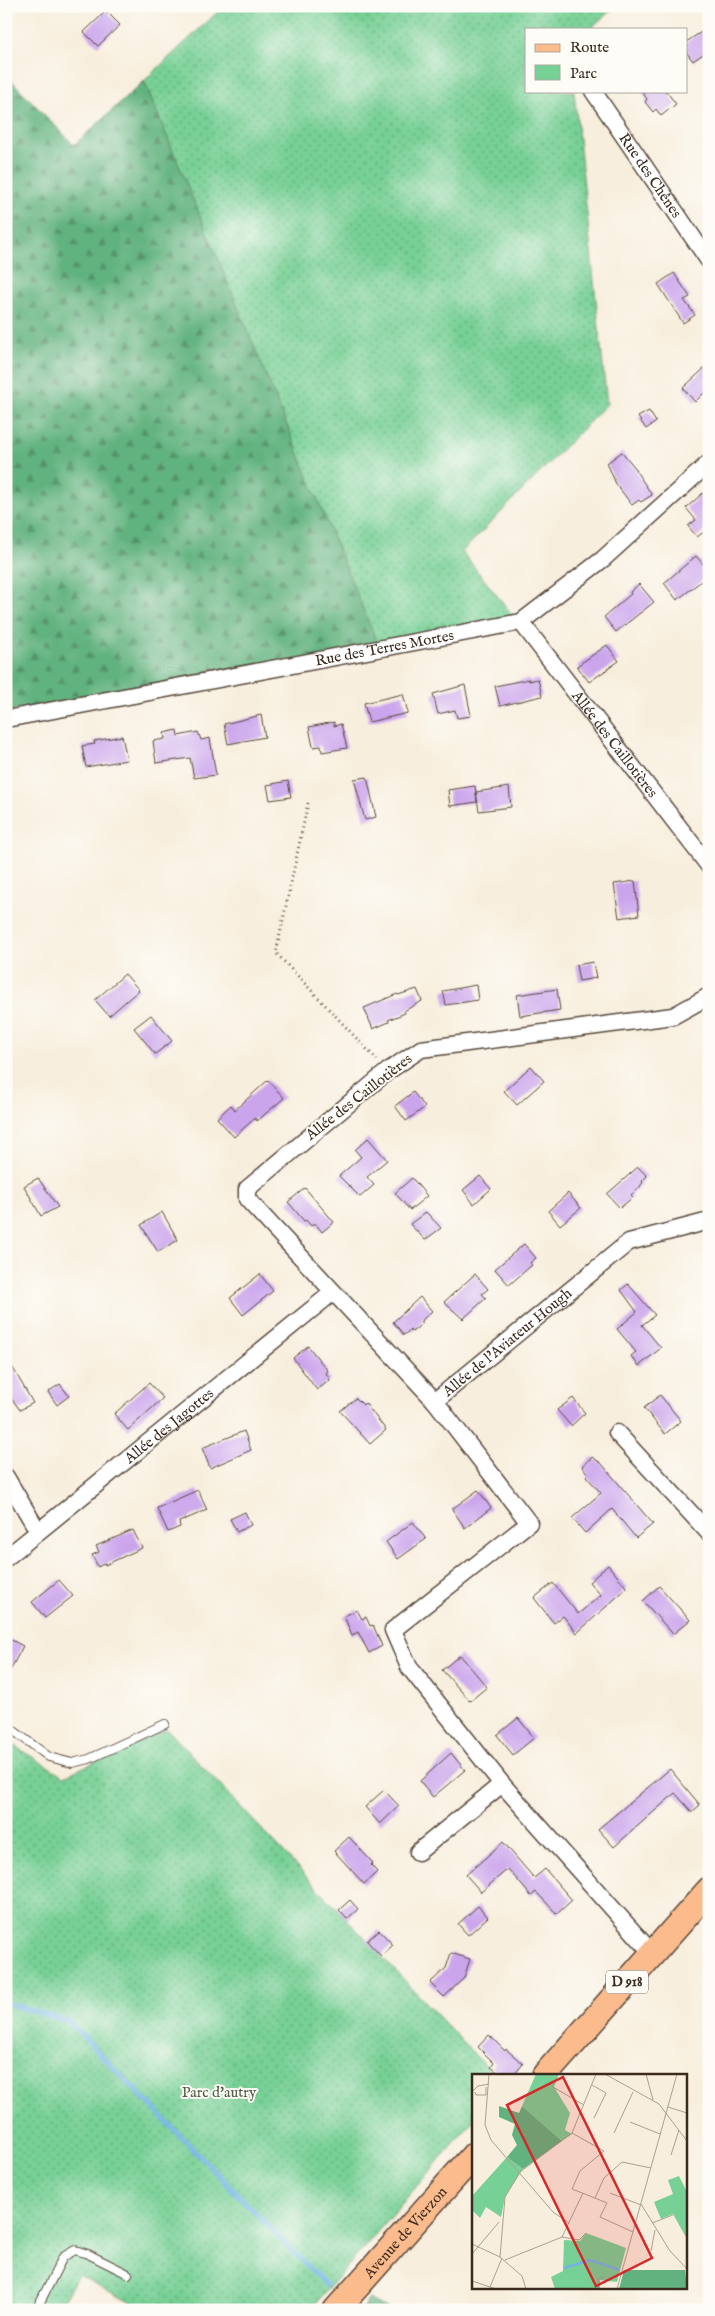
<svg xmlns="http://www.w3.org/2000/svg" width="715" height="2316" font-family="'IM FELL English',serif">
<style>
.green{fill:url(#green-dots);stroke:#597d5a}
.forest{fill:url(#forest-firs);stroke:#4e6e4e}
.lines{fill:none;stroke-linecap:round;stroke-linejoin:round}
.stream{stroke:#72b4e7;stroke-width:5}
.building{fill:#cba5ec}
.lane-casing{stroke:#57473b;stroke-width:10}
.street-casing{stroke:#57473b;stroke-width:19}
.primary-casing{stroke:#57473b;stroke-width:28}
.path{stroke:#57473b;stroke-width:3;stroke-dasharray:1 4;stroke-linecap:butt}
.lane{stroke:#fff;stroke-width:8}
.street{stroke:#fff;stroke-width:16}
.primary{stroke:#fbbb8c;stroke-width:25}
.labels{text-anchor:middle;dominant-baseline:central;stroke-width:4;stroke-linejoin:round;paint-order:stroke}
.shield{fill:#fdfcf7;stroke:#75695f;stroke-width:1}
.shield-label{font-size:14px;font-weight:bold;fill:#3b2a1e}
.street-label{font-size:15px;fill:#3b2a1e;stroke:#fdfcf7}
.park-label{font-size:15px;fill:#4d5c42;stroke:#fdfcf7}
.inset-river{fill:none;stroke:#72b4e7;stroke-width:2.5}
.inset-road{fill:none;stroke:#aca091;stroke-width:1}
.view{fill:#d62828;fill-opacity:0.15;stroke:#d62828;stroke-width:2.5}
.inset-edge{fill:none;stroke:#3b2a1e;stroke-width:2.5}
</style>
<defs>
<pattern id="green-dots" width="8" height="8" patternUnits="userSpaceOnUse" patternTransform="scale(1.25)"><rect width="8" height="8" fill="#77d095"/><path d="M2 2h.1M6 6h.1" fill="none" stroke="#63a979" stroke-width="1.8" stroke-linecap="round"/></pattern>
<pattern id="forest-firs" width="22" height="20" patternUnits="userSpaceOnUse" patternTransform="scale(1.25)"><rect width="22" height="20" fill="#61b27e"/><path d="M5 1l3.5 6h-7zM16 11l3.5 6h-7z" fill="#519167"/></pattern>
</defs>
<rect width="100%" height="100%" fill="#fdfcf7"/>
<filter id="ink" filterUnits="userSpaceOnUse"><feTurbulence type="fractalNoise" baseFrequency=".02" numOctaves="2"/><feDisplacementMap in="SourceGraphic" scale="10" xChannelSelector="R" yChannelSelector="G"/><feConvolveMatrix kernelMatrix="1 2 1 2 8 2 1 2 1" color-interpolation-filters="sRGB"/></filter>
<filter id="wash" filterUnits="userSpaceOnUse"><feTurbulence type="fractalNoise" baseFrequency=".0096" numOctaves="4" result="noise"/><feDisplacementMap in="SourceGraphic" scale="20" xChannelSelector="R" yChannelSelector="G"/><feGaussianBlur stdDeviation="1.12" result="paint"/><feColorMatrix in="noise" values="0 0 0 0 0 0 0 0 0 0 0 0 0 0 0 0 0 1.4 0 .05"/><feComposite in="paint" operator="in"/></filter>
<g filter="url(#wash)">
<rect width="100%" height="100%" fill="#f8eedd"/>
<g class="green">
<polygon points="224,6 616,6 590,29 526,29 526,91 574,91 607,404 462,552 519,623 380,650 144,81"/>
<polygon points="167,1729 494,2075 474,2075 474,2120 310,2310 145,2310 78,2275 58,2310 6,2310 6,1741 64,1776"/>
</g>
<g class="forest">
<polygon points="6,75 74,145 144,81 380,650 6,712"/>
<polygon points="369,2299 391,2310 360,2310"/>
</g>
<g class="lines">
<polyline class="stream" points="6,2003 68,2021 326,2285"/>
</g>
<g id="blocks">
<g class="building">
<polygon points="106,11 120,25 98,46 84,32"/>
<polygon points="709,27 709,50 693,61 686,52 686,42"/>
<polygon points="641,91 666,91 676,104 661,116 656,109 653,112 645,102 647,99"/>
<polygon points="674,273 690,297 684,300 695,315 683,323 658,284"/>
<polygon points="709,364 709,388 695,402 683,388"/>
<polygon points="649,411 656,422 646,429 638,417"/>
<polygon points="622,452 637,470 636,471 652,495 641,502 639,500 632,505 616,484 607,463"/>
<polygon points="703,493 709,500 709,535 705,531 697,537 688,526 696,520 686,508"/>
<polygon points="696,556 709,571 709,575 677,600 664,583"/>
<polygon points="639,584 654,602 616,632 604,617 631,594 630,592"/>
<polygon points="607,645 619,661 589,682 577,666"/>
<polygon points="529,679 529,681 538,679 542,696 500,706 495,686"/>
<polygon points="465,685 471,716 457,718 455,710 438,714 433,694"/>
<polygon points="403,694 408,713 369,722 364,703"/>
<polygon points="261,715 265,737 228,744 224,724"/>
<polygon points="334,722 334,726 341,724 347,748 322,752 321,746 313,747 309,727"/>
<polygon points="177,730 178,736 198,732 201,740 210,738 216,775 194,778 190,758 156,763 153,741 165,739 164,733"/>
<polygon points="122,736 127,760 86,767 82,746 95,744 94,741"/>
<polygon points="367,777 376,817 365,820 354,779"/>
<polygon points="288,781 291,797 270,800 267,785"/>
<polygon points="475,786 477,802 450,806 448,790"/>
<polygon points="509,787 511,807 479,811 476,792"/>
<polygon points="635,881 639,915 619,918 614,884"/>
<polygon points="593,962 596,978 579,981 576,965"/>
<polygon points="125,974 139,990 109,1016 95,1000"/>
<polygon points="476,985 478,1000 446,1005 443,991"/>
<polygon points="417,989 422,1001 404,1011 405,1013 388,1020 389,1022 373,1029 364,1008 397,994 398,995"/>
<polygon points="557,989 560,1010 520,1016 517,995"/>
<polygon points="151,1015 172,1041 155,1054 134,1028"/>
<polygon points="531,1066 544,1081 517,1105 504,1091"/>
<polygon points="268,1080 284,1098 257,1121 255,1118 234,1137 217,1118 231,1105 235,1110"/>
<polygon points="413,1092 425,1107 406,1121 395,1106"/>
<polygon points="368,1138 387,1160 367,1177 374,1185 360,1197 339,1176 361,1157 355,1150"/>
<polygon points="638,1167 647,1176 642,1181 643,1182 639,1188 631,1195 633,1197 620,1208 607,1194"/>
<polygon points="480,1176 491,1189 474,1204 463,1190"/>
<polygon points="38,1178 58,1207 41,1216 24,1186"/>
<polygon points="412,1178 427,1196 410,1210 395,1193"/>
<polygon points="305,1188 334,1222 322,1232 315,1223 311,1226 306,1220 304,1221 288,1202"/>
<polygon points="568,1193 581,1208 560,1225 548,1211"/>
<polygon points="162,1212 178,1240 158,1252 141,1225"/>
<polygon points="426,1212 441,1228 425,1240 410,1224"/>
<polygon points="524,1244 536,1258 530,1263 532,1265 509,1285 495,1269"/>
<polygon points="260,1274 273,1291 243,1315 230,1298"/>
<polygon points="475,1274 488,1289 482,1294 486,1298 463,1319 444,1302"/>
<polygon points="628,1284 655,1315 642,1325 661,1348 639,1366 631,1356 636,1352 617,1329 637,1312 621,1290"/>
<polygon points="420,1297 432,1311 420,1322 422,1324 412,1332 410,1330 404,1335 393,1322"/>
<polygon points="308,1346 328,1371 326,1373 330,1380 317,1390 293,1358"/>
<polygon points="6,1356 33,1403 20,1410 6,1391"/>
<polygon points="149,1383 163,1398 128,1430 114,1414"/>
<polygon points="60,1384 69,1396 57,1405 48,1392"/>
<polygon points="660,1395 681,1421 665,1434 644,1408"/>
<polygon points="356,1398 363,1405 365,1403 386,1430 370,1444 340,1411"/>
<polygon points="573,1398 585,1413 571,1426 557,1410"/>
<polygon points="244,1431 251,1450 210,1468 202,1448"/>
<polygon points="592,1457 601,1463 653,1524 636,1538 612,1509 585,1533 572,1518 601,1493 586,1476 588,1474 582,1466"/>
<polygon points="198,1490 207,1510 179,1522 180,1527 168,1532 157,1508"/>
<polygon points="478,1490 491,1508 465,1528 452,1509"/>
<polygon points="245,1512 251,1525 237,1532 230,1519"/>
<polygon points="413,1522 426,1539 398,1559 386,1542"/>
<polygon points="133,1530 142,1548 105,1565 105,1563 98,1567 92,1555 99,1552 96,1546"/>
<polygon points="608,1565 627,1588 577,1633 563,1616 554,1623 534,1598 553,1583 578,1614 601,1595 589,1582"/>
<polygon points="59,1580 73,1596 45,1618 32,1602"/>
<polygon points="659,1586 690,1620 673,1634 643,1601"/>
<polygon points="357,1610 362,1619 366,1617 370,1626 373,1625 382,1646 369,1653 358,1632 352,1635 344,1616"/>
<polygon points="6,1637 23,1646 6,1678"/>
<polygon points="460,1655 487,1687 470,1701 442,1670"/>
<polygon points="518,1718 534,1738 513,1755 497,1735"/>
<polygon points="451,1753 465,1770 433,1797 420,1781"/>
<polygon points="670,1769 700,1805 692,1812 675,1793 614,1847 598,1829"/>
<polygon points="384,1790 399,1806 380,1824 365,1807"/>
<polygon points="349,1837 373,1863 371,1865 377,1872 364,1884 334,1851"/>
<polygon points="503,1842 534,1878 545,1869 572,1900 557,1914 536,1892 531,1896 508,1869 481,1892 466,1875"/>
<polygon points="350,1900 358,1909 347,1919 339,1910"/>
<polygon points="478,1906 488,1917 468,1935 458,1924"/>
<polygon points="379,1930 393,1945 381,1956 367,1941"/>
<polygon points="451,1953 470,1959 464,1978 444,1997 430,1983 446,1968"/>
<polygon points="489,2035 505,2051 506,2049 523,2064 514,2075 501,2075 491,2067 494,2063 478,2047"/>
</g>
</g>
</g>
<g filter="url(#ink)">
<use href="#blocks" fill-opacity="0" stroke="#57473b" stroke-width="1"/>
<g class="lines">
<g class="lane-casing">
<g id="lane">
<polyline points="6,1725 49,1757 72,1763 89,1759 165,1724"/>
<polyline points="36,2310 63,2257 75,2250 88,2254 128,2274"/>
</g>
</g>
<g class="street-casing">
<g id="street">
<path id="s1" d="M593 91 709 261"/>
<path id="s2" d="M521 622 709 866"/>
<path id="s3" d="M6 719 521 622 603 559 709 463"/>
<path id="s4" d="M709 996 673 1016 421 1049 388 1071 247 1189V1199L435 1401 629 1242 709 1221"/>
<polyline points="435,1401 529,1523 393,1630 409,1667 502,1784 652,1953"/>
<polyline points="617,1433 709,1533"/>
<polyline points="6,1477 38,1531"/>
<path id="s5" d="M6 1558 332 1293"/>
<polyline points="418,1852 502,1784"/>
</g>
</g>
<g class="primary-casing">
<g id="primary">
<polyline points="545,2075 709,1890"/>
<path id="s6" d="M336 2310 474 2155"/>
</g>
</g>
<polyline class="path" points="308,803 276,953 377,1060"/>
<use href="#lane" class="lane"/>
<use href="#street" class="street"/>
<use href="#primary" class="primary"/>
</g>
</g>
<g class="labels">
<rect class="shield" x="606" y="1970.5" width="42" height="23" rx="4"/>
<g class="shield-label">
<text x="627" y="1982">D 918</text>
</g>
<g class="street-label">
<text stroke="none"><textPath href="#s1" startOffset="102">Rue des Chênes</textPath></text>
<text stroke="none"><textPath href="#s3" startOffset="385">Rue des Terres Mortes</textPath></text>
<text stroke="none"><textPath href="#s2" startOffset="154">Allée des Caillotières</textPath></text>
<text transform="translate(359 1097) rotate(-38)">Allée des Caillotières</text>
<text stroke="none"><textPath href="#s4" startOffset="898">Allée de l'Aviateur Hough</textPath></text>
<text stroke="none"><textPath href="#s5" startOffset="210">Allée des Jagottes</textPath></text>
<text stroke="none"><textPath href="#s6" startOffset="104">Avenue de Vierzon</textPath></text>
</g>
<g class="park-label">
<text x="219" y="2092">Parc d'autry</text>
</g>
</g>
<g transform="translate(472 2074)">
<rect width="215" height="215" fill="#f8eedd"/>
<path d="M64 0H87L82 13 98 39 93 56 100 60 90 67 50 32ZM35 83 51 95 33 123 29 143 14 133 8 144 0 136V122ZM207 102 215 118V165L201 140 189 145 182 128 201 120 196 106ZM114 159 154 174 145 208 128 206V214L83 215 79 203 91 197 92 166 108 167Z" fill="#77d095"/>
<path d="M27 32 47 39 50 32 90 67 51 95 35 83 45 71 40 61 43 50 27 43ZM152 196H213L215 215H147Z" fill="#61b27e"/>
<path class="inset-river" d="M92 194 118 186 147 196"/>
<path class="inset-road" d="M17 0 13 51 19 66 81 138 97 149M133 0 187 30 215 67M174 0 181 26M120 11 134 19 122 44M81 13 112 31M0 18 6 12 17 10M3 18 4 21H14V13M196 33 215 39M158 48 188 60M100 59 132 77 108 97 100 115 123 124 132 104 150 88 179 94M142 59 161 18M199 81 207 56M138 119 169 131M123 124 135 129 128 143 161 158M169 130 198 177 215 195M180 149 201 141M90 163 107 166 114 159M0 170 28 183M179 177 183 156M0 180 27 148M33 186 90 163 111 119M0 207 24 215M18 213 30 184M54 215 50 202 28 183 33 123 48 98 100 59 124 0M126 215V205L132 203M145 215 205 0"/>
<path class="view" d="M91 3 180 184 124 212 35 31Z"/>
<rect width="215" height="215" class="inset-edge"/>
</g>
<rect width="715" height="2316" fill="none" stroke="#fdfcf7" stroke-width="25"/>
<rect x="525" y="28" width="162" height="65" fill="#fdfcf7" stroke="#afa8a0"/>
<rect x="535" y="44" width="25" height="8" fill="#fbbb8c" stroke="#afa8a0"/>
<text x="570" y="52" font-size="15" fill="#3b2a1e">Route</text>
<rect x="535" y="65" width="25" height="15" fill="#77d095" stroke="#afa8a0"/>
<text x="570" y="78" font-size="15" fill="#3b2a1e">Parc</text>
</svg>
